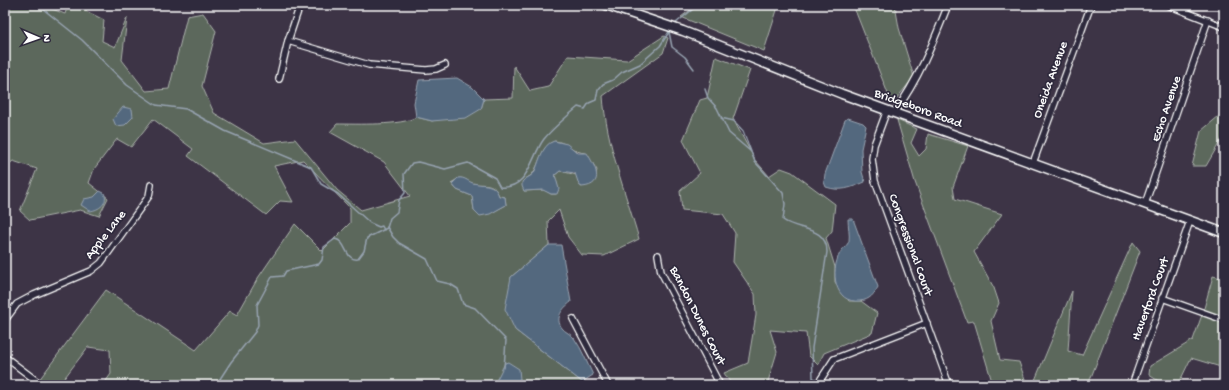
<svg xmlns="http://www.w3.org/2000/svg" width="1229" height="390" font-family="'Gochi Hand',sans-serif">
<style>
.green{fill:#5b675b;stroke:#adb3ad;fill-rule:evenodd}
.water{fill:#53687e;stroke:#98a4b2}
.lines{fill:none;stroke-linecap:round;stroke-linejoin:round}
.stream{stroke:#98a4b2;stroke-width:1.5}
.street-casing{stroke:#fff;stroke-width:8}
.secondary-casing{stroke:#fff;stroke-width:11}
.street{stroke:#2f2a3d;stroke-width:5.5}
.secondary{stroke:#2f2a3d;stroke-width:8}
.labels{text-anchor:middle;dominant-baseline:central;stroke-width:3.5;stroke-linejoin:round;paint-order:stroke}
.street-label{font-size:13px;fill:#fff;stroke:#2f2a3d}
</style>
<rect width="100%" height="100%" fill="#3d3446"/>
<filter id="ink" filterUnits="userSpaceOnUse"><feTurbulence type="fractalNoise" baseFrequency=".025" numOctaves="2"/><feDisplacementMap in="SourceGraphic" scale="8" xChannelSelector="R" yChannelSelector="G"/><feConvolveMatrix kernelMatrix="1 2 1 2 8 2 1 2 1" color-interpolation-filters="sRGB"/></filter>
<g filter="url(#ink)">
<g class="green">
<path d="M5 5H42L65 14 68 5H87L86 11 104 20 102 41 115 47 127 18 122 60 146 91 169 89 187 16 203 13 216 31 202 86 214 113 264 143 295 139 337 190 361 210 410 196 384 162 330 132 337 124C355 124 403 126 416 117L432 121 481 109 484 99 513 98 514 66 530 91 548 87 568 56 627 60 664 36 668 38 663 53 603 96C606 142 626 194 639 239L604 256 582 255 568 237 559 210 548 221 549 245 511 277 515 330 582 382 581 385H498L493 382 491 385H103L111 374 110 350 88 347 59 385H37L36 384 106 290 196 350 230 311 237 315 258 278 295 224 322 251 350 223V208L303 160 274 166 293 202 280 201 266 215 188 156 193 149 153 119 131 147 117 139 94 169 89 183 108 198 99 216 80 210 30 220 20 211 37 169 13 161 5 167ZM555 141C567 142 574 153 586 153L597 170 594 182 581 187 577 175 560 171 555 175 558 188 556 194H551L544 190 524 191 525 179C528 177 531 176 533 173 540 164 541 144 555 141ZM459 178C465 178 467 181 471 183 482 187 493 179 499 196L505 197 506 205 493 212 480 215 474 210 472 196 457 190 451 183Z"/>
<polygon points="697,5 780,5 778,7 764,51 681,17"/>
<polygon points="853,5 895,5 899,28 914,77 892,104"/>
<polygon points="716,57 750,70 733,119 755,160 769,176 781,168 792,172 835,204 832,231 826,238 835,267 835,282 849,301 861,301 877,313 872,333 824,353 818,365 809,356 806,333 770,330 777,352 767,385 732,385 724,373 748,363 756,315 755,294 733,262 735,233 723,214 682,210 680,191 700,173 683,140 700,100 707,98"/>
<polygon points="1219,116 1224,116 1224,135 1206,166 1192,166 1201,131"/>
<polygon points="897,120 917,129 911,143 919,156 926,149 928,134 968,146 953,187 955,199 1002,214 974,252 994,288 999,303 991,321 1000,360 1019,362 1027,385 993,385 974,321 967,322 915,182"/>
<polygon points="1133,242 1140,251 1088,385 1033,385 1072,291 1068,351 1082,355"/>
<polygon points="1213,276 1224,279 1224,368 1191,358 1178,385 1165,385 1149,375 1150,366 1193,340 1203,312"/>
</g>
<g class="water">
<polygon points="457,78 472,87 484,99 481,109 466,118 432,121 416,117 414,103 419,80"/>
<polygon points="123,107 132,109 133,117 125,125 116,126 113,119"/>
<path d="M848 118 863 123 866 126 861 149 862 172 865 182C850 188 841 192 826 187L824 182 825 174 845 120Z"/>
<path d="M554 141 567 144 578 153H587C595 166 606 185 582 187L579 185 575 173 560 171 555 175 559 189 557 194H551L543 190 524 191 522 186V182C525 178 530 177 533 174 539 167 540 145 554 141Z"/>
<path d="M458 178C465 177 467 181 473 183 484 186 494 182 499 196L505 197 506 205 490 214 480 216 474 210 472 196 457 190 452 184Z"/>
<path d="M100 191 104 193C109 203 99 210 90 211L81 205 84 199 94 197Z"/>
<path d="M848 219H853L878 287C874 294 870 300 860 301 834 304 830 271 840 253 842 249 848 245 849 241 850 235 848 226 848 219Z"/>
<path d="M549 245H561L571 302C563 308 554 318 562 328 565 332 571 334 574 338 582 349 587 363 593 375L582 382 515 330 505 309 511 277Z"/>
<polygon points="508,362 519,369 520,379 515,385 498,385 495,383 505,363"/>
</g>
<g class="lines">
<g class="stream">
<polyline points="38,5 82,40 127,85 156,105 186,109 225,131 311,167 321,184 338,194 370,223 379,227 382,226 384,230"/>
<polyline points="676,23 698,5"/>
<polyline points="669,32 672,47 685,57 694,69"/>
<polyline points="705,89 708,98 717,108 729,133 750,151"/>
<path d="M721 118 734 121 743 131 755 162 783 193 785 204 783 220C798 231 827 226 827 252L812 348 813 378 818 380"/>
<polyline points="387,227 393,237 399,243 427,259 437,281 450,284 458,289 463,304 475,308 506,340 504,368"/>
<polyline points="822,381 834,385"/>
<path d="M216 385 231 362 255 332 258 325 257 305 272 277 283 276 286 271 319 264 322 260 324 247 335 239C347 241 345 261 358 259L364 251 367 238 387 228 390 218 397 212 399 200 405 193 404 174 412 163 418 162 445 169 468 163 495 178 500 187C529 190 531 156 544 139 554 127 566 117 578 107L585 109 589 103 596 100 598 90 603 84 613 80 622 72 640 64 660 46 669 32"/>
</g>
<g class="street-casing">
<g id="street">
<polyline points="300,5 288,41 369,65 426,70 436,69 445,65"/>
<polyline points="1168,5 1224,27"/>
<polyline points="1185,11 1188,5"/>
<polyline points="279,79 288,41"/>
<polyline points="887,110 874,145 872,159 875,181 949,385"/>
<path d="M894 113C919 79 933 43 948 5"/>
<polyline points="1033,163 1091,5"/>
<polyline points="1145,204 1208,20"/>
<polyline points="658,255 661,272 720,385"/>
<polyline points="1162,298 1224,320"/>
<polyline points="573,319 608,385"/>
<polyline points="5,320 17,304 34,295 91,271 101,263 149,196 151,185"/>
<polyline points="5,357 42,385"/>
<polyline points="817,385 834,359 927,323"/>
<polyline points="1132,385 1190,221"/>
</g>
</g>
<g class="secondary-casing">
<polyline id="secondary" points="606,5 683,31 842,94 1224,233"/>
</g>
<use href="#street" class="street"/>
<use href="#secondary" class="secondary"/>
</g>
</g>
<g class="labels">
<g class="street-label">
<text transform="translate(1051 80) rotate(-70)">Oneida Avenue</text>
<text transform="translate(918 109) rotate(20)">Bridgeboro Road</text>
<text transform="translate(1167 109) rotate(-71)">Echo Avenue</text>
<text transform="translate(106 235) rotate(-52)">Apple Lane</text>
<text transform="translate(910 245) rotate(70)">Congressional Court</text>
<text transform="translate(1151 299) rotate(-70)">Haverford Court</text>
<text transform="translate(697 316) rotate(63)">Bandon Dunes Court</text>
</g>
</g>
<rect width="1229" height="390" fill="none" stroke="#2f2a3d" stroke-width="20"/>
<rect x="10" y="10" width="1209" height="370" fill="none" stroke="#fff" stroke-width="1.5" filter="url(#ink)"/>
<g transform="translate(38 38) rotate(92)" stroke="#2f2a3d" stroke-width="3" paint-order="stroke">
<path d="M0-3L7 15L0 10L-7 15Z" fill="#ffffff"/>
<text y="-6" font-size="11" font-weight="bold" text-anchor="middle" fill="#ffffff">N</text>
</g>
</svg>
